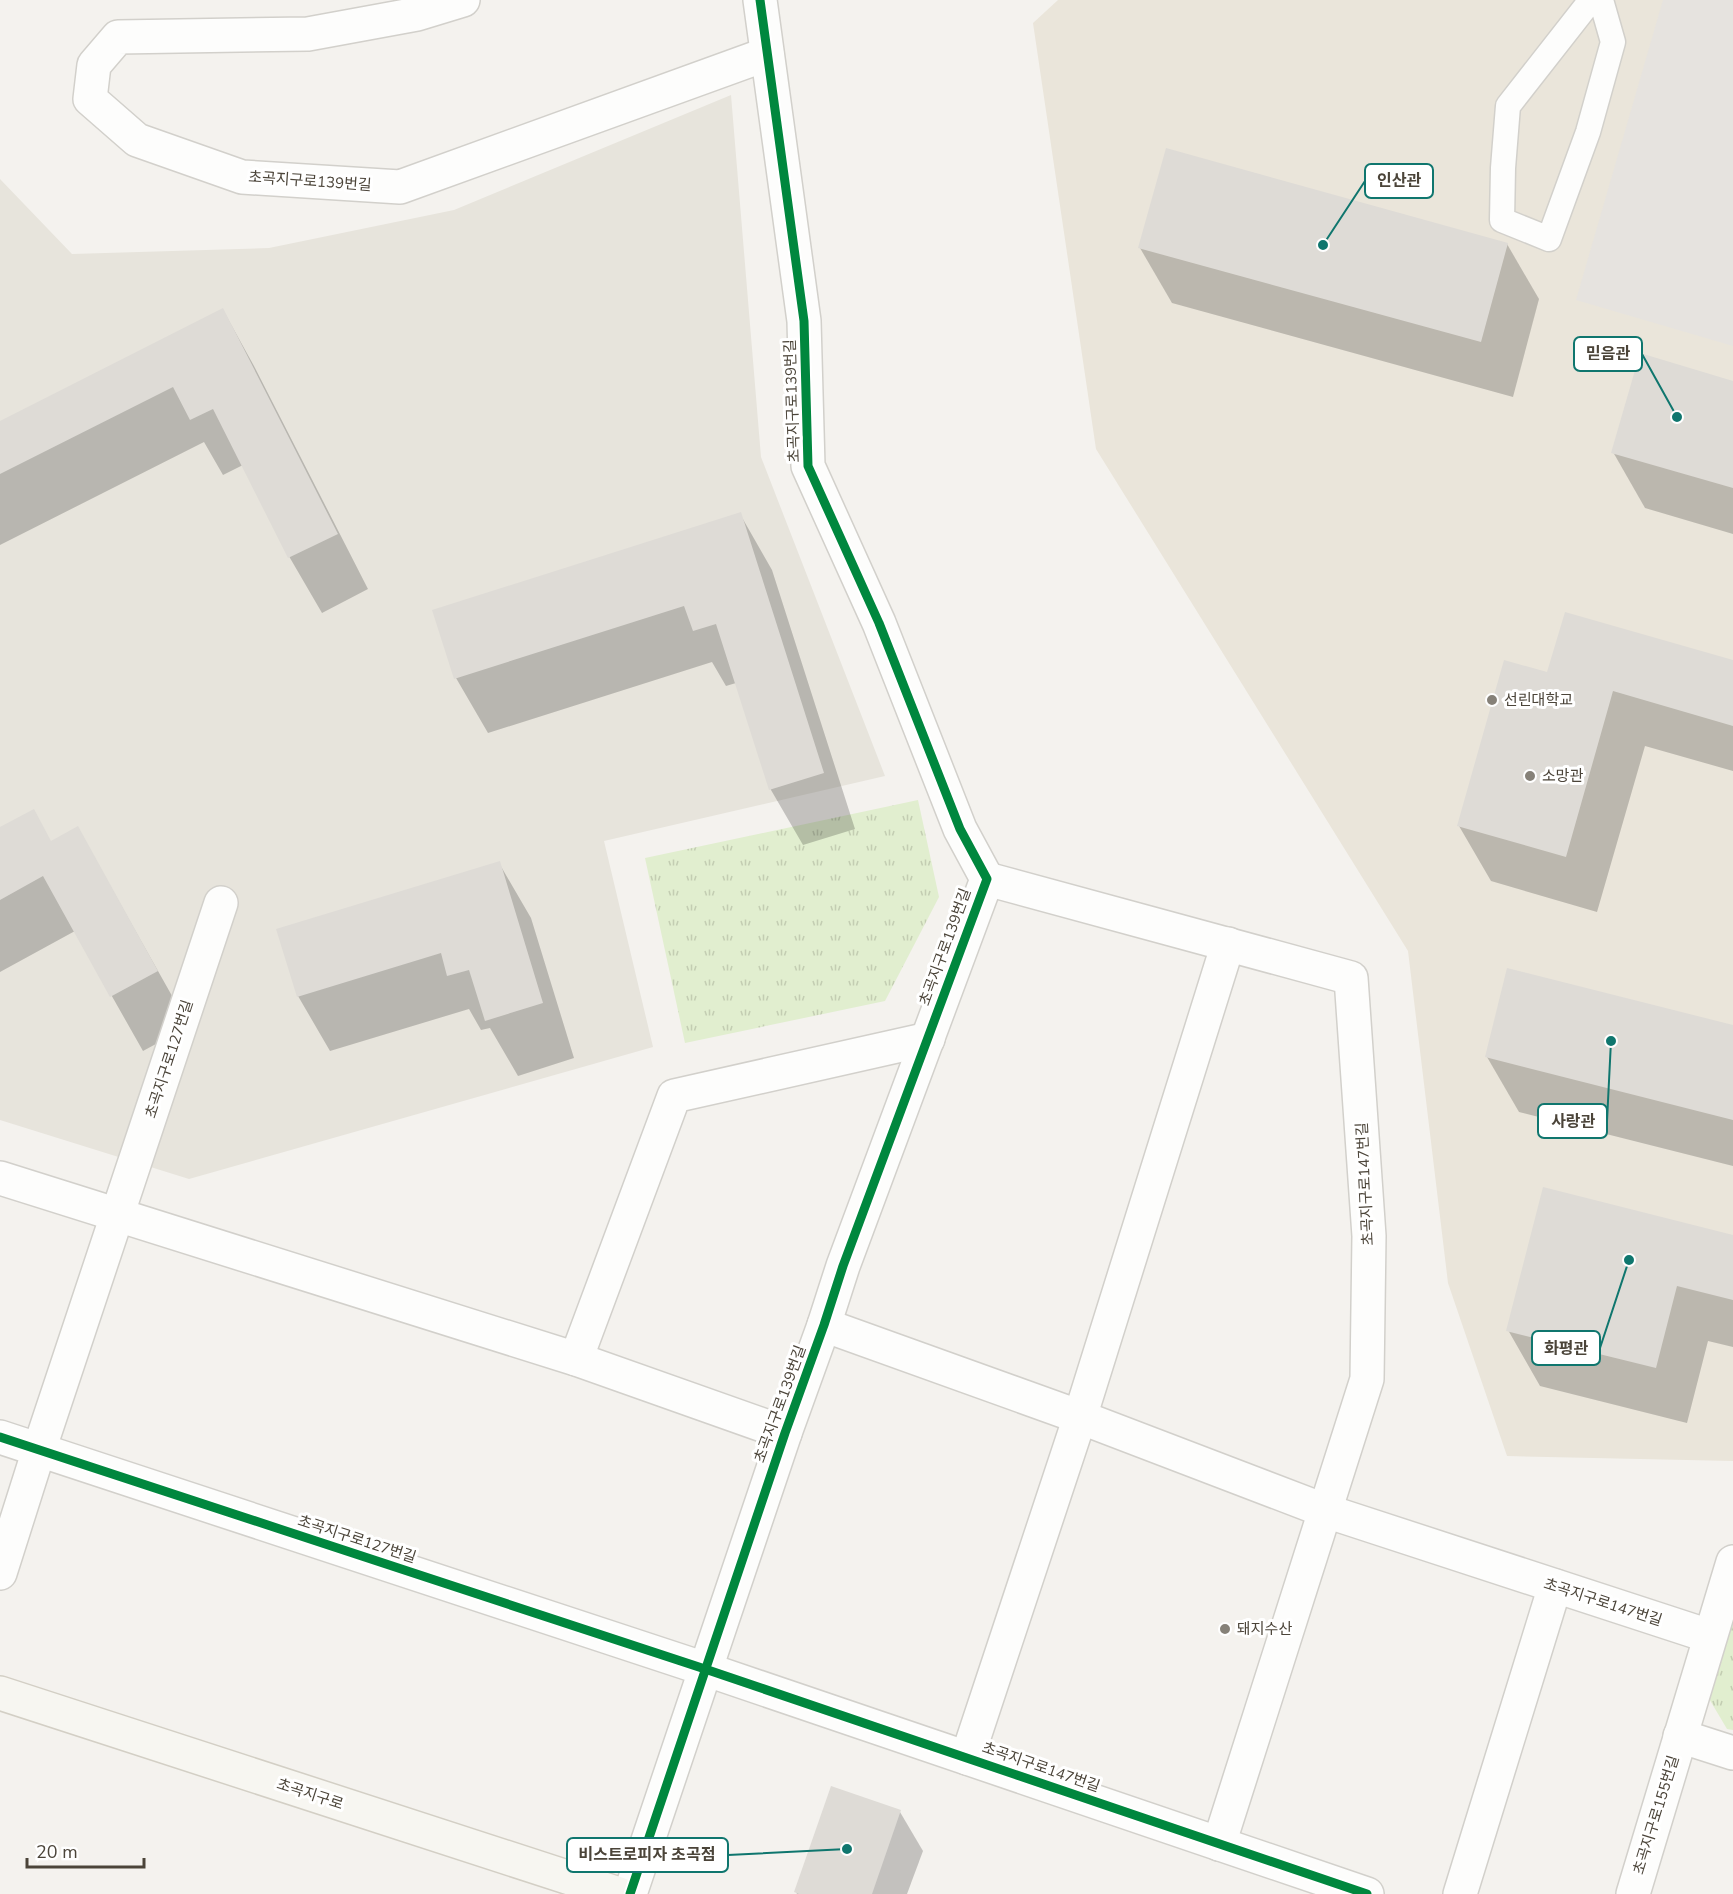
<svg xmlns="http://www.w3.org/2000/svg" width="1733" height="1894" font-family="'Nunito Sans','Noto Sans KR',sans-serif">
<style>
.residential{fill:#e7e4dc}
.education{fill:#eae5da}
.grass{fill:url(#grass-tufts)}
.parking{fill:#e6e3df}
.shadow{fill:#0003}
.building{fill:#dedbd6}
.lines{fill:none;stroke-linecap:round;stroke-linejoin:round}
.lane-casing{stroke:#d2d0cb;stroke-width:27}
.street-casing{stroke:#d2d0cb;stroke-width:36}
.secondary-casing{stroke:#d3cfc5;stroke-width:36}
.lane{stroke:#fdfdfc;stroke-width:24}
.street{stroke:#fdfdfc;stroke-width:33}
.secondary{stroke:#f7f6f1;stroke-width:33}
.cycleway-casing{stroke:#fff;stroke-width:13}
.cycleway{stroke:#00873e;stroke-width:9}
.poi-dot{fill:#868178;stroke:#fff;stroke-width:2}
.labels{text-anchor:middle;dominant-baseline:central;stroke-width:6;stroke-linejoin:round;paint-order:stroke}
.street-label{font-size:15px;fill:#4b4439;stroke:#fff}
.poi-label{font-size:15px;fill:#4b4439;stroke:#fff;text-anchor:start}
.leader{fill:none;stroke:#0f766e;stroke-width:2}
.callout-dot{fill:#0f766e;stroke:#fff;stroke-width:2}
.callout{fill:#fff;stroke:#0f766e;stroke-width:2}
.callout-label{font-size:16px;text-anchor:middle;font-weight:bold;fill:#4b4439}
</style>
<defs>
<pattern id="grass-tufts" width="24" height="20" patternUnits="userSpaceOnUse" patternTransform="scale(1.5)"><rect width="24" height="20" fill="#e1eecf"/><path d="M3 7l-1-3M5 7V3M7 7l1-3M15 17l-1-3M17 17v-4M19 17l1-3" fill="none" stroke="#c3cdb2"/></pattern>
</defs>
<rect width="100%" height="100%" fill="#f4f2ee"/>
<polygon class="residential" points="731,95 761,457 885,776 604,841 653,1047 189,1179 0,1120 0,179 72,254 269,248 454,210"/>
<polygon class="education" points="1058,0 1733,0 1733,1461 1507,1456 1448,1283 1408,951 1096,449 1033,23"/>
<g class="grass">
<polygon points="918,800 939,897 885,1001 685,1043 645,858"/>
<polygon points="1733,1623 1733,1730 1727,1729 1708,1697"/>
</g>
<polygon class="parking" points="1663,0 1733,0 1733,346 1576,300"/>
<g class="shadow">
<polygon points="1507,244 1539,299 1513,397 1172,303 1140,248"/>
<polygon points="223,310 254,366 368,589 322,613 290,558 243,465 223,475 204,442 0,545 0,422"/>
<polygon points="1733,382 1733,534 1645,508 1613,452"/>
<polygon points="740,514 772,570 855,829 803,845 771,790 736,683 726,686 712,662 488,733 456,678"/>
<polygon points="1733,662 1733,771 1645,746 1597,912 1491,881 1459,826 1548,674"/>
<polygon points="0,829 51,842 109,884 189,1026 143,1051 75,931 0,972"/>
<polygon points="499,863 531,918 574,1058 518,1076 490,1028 481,1030 469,1009 330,1051 298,996"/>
<polygon points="1733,1027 1733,1166 1519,1112 1487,1057"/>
<polygon points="1733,1236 1733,1347 1708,1341 1687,1423 1540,1386 1508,1330"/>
<polygon points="900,1812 923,1851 907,1894 797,1894 796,1892"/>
</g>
<g class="building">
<polygon points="1166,148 1508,243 1481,342 1138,248"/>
<polygon points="223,308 338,534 288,558 213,409 190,420 173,387 0,474 0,421"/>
<polygon points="1640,353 1733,381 1733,488 1611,453"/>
<polygon points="741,512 824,773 769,790 716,624 693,631 684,606 454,679 432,610"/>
<polygon points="1565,612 1733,660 1733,726 1613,691 1566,857 1457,826 1504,660 1547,672"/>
<polygon points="34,809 51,841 78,826 158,971 110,997 43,876 0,900 0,827"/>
<polygon points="500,861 543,1003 485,1021 469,970 447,976 441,953 297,997 276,929"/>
<polygon points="1507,968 1733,1025 1733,1120 1485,1057"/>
<polygon points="1543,1187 1733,1235 1733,1300 1677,1286 1656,1368 1506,1331"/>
<polygon points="831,1786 901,1810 872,1894 799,1894 794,1892"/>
</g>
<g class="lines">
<g class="lane-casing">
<polyline id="lane" points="1591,0 1508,106 1503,168 1502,220 1549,239 1588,132 1613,42 1601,0"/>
</g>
<g class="street-casing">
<g id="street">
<polyline points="463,0 417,14 308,34 118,37 94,65 90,99 137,140 242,177 400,187 767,54"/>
<polyline points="987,879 1351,978 1369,1236 1367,1379 1219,1844"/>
<polyline points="0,1178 576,1359 785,1433"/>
<polyline points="824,1325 1080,1417 1326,1511 1709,1636"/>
<polyline points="576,1359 674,1096 928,1039"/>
<polyline points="0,1437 705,1669 1367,1894"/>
<polyline points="0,1573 39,1450 221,903"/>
<polyline points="1680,1736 1733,1753"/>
<polyline points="967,1758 1080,1417 1228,944"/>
<polyline points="630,1894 785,1433 824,1325 843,1266 987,879 960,829 879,623 808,466 804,321 760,0"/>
<polyline points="1460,1894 1555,1586"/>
<polyline points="1633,1894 1733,1562"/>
</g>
</g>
<g class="secondary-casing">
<polyline id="secondary" points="0,1693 619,1894"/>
</g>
<use href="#lane" class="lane"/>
<use href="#street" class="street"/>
<use href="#secondary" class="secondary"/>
<g class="cycleway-casing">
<g id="cycleway">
<polyline points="0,1437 705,1669 1367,1894"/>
<polyline points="630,1894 785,1433 824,1325 843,1266 987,879 960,829 879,623 808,466 804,321 760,0"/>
</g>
</g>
<use href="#cycleway" class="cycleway"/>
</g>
<g class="poi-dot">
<circle cx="1492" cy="700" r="6"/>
<circle cx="1530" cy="776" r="6"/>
<circle cx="1225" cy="1629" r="6"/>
</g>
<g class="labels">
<g class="street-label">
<text transform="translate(310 181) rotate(4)">초곡지구로139번길</text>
<text transform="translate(792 401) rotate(-92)">초곡지구로139번길</text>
<text transform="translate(945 947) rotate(-70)">초곡지구로139번길</text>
<text transform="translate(169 1059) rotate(-72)">초곡지구로127번길</text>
<text transform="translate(1365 1184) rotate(-93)">초곡지구로147번길</text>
<text transform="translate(780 1404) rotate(-70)">초곡지구로139번길</text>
<text transform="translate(357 1539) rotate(18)">초곡지구로127번길</text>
<text transform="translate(1603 1602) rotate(18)">초곡지구로147번길</text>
<text transform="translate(1041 1767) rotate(19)">초곡지구로147번길</text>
<text transform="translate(310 1794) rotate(18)">초곡지구로</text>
<text transform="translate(1656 1815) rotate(-73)">초곡지구로155번길</text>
</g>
<g class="poi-label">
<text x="1504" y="700">선린대학교</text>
<text x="1542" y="776">소망관</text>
<text x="1237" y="1629">돼지수산</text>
</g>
</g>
<path class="leader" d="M1323 245L1365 181M1677 417L1642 354M1611 1041L1607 1121M1629 1260L1600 1348M847 1849L728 1855"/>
<g class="callout-dot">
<circle cx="1323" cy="245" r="6"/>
<circle cx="1677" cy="417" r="6"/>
<circle cx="1611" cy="1041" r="6"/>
<circle cx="1629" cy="1260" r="6"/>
<circle cx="847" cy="1849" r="6"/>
</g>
<g class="callout">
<rect x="1365" y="164" width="68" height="34" rx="6"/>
<rect x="1574" y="337" width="68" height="34" rx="6"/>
<rect x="1538" y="1104" width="69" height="34" rx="6"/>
<rect x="1532" y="1331" width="68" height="34" rx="6"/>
<rect x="567" y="1838" width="161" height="34" rx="6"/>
</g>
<g class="callout-label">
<text x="1399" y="186">인산관</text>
<text x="1608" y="359">믿음관</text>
<text x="1573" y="1127">사랑관</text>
<text x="1566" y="1354">화평관</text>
<text x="647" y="1860">비스트로피자 초곡점</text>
</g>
<path d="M27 1858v9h117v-9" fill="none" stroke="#4b4439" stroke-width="3"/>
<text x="36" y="1858" font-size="18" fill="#4b4439" stroke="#ffffff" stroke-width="4.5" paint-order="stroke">20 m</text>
</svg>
